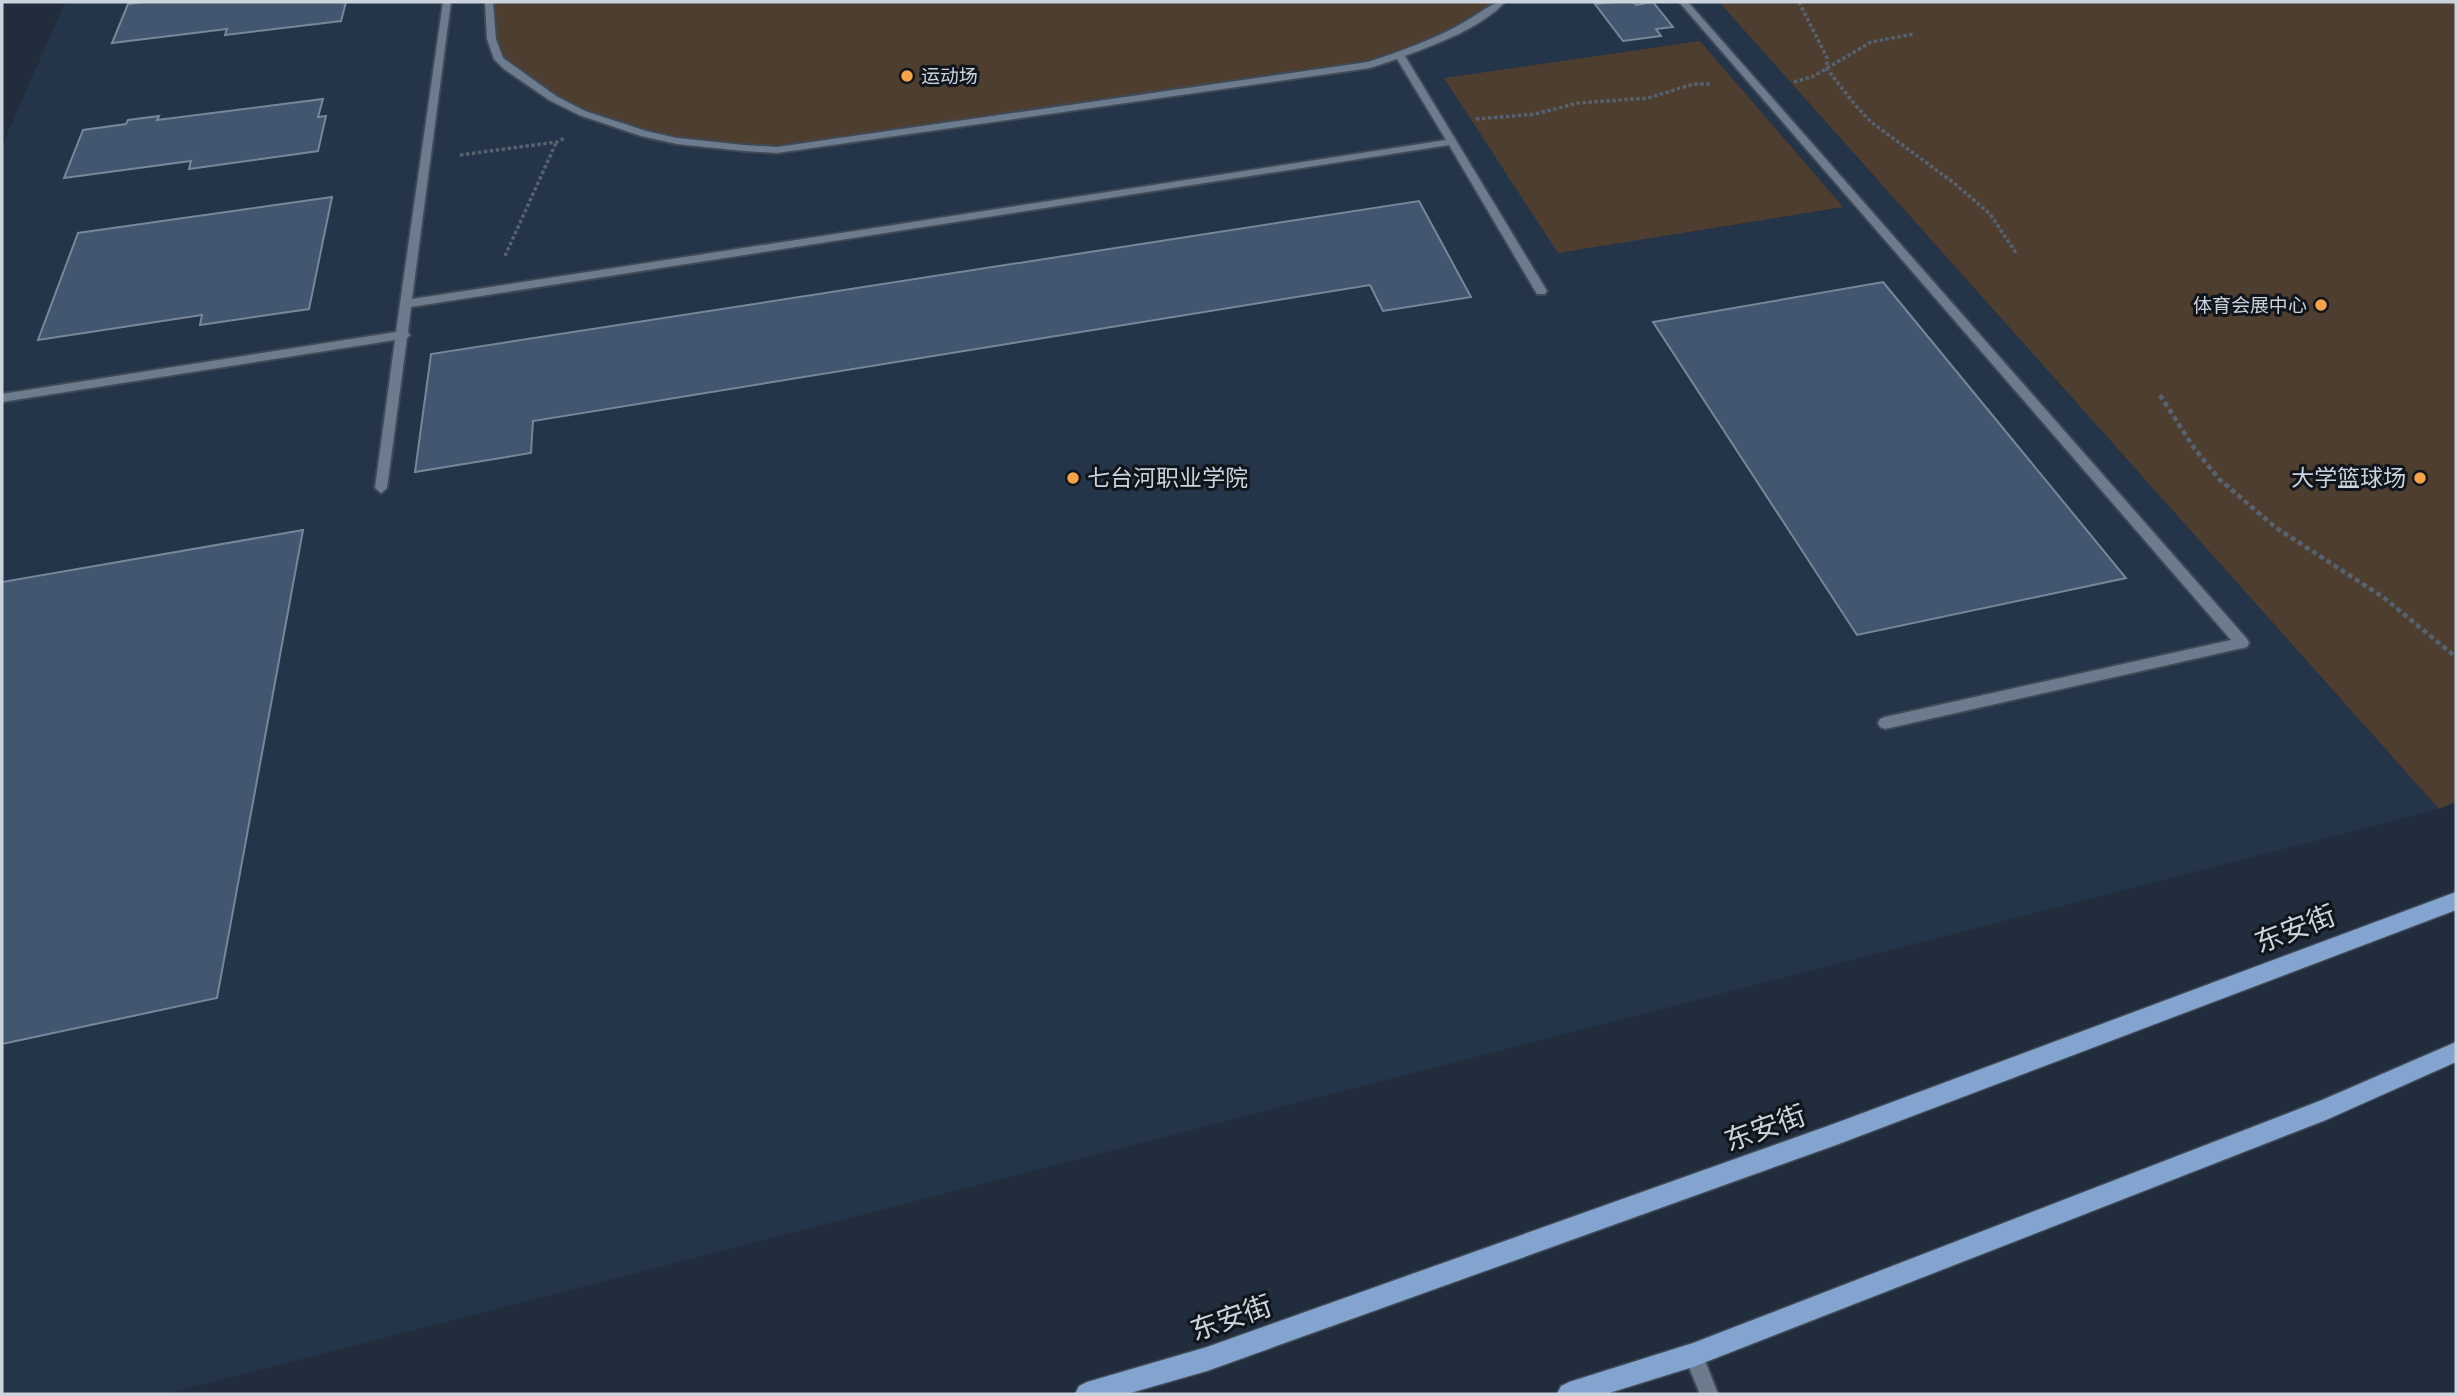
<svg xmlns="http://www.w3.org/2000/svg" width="2458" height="1396" font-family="Helvetica,'Noto Sans SC',sans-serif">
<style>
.built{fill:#243449}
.green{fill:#4e3e30}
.building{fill:#42566f;stroke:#788699;stroke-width:2}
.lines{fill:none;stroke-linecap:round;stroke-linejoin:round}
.pedestrian-casing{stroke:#404a57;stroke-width:4}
.minor-casing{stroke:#404a57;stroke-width:4}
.primary-casing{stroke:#404a57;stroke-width:3}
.path-far1{stroke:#57626f;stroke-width:3.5;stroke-dasharray:3.5 2.5;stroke-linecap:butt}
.path{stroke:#57626f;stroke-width:4.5;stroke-dasharray:5 3.5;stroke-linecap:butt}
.pedestrian{fill:#6d7b8e;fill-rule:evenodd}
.minor{fill:#6d7b8e;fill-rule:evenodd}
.primary{fill:#83a4cf;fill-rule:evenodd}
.poi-dot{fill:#f7a149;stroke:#10151c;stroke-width:2.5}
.labels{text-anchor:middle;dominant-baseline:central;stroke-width:6;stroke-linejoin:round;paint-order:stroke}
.far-poi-label{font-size:19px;fill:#cbd3dd;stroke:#10151c;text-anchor:start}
.poi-label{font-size:23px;fill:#cbd3dd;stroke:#10151c;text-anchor:start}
.near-street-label{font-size:28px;fill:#cbd3dd;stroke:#10151c}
</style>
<rect width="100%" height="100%" fill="#212d3c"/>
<polygon class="built" points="65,2 1719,2 2439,809 166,1394 2,1394 2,146"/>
<g class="green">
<path d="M489 2H1501C1462 33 1417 48 1370 65L777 150 665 140 574 110 499 59 490 30Z"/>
<polygon points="1719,2 2456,2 2456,802 2439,809"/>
<polygon points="1700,41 1843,207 1558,253 1444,78"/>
</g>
<g class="building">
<polygon points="144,2 346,2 341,21 225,35 227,29 112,43 128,4"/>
<polygon points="1615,2 1634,2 1636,5 1653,2 1673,27 1656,29 1661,36 1623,41 1595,4"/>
<polygon points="323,99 318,117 326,116 318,151 189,169 191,161 64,178 83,130 126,124 128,120 159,116 157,120"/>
<polygon points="332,197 309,309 200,325 202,315 38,340 78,233"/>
<polygon points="1419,201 1471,297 1383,311 1370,285 533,421 531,453 415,472 431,354"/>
<polygon points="1883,282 2126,578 1857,635 1653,322"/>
<polygon points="303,530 217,998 2,1044 2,582"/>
</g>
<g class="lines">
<g class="pedestrian-casing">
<g id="pedestrian">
<path d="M443 2H451L412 299 1446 140 1397 59 1370 68 777 153 744 151 677 144 641 136 579 115 549 100 504 69 494 59 487 39 485 2H493L496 39 503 58 556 96 585 111 646 131 677 138 744 145 777 147 1368 62C1404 50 1439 38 1471 18 1483 11 1492 2 1505 2 1481 28 1439 43 1405 56L1547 291 1545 294H1537L1449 145 411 307 408 332 410 335 407 338 387 488 381 493 375 488 395 340 2 402V394L396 332Z"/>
<polygon points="1679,2 1688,2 2247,639 2249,643 2247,647 1885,729 1880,727 1878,723 1880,719 1885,717 2231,640"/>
</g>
</g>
<g class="minor-casing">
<polygon id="minor" points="1693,1346 1700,1348 1718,1394 1700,1394 1684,1355 1686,1348"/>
</g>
<g class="primary-casing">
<g id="primary">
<polygon points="2456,892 2456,910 1836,1145 1207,1371 1127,1394 1075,1394 1079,1386 1087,1382 1207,1347 1836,1123"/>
<polygon points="2456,1042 2456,1062 2326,1120 1693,1367 1606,1394 1557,1394 1561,1386 1569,1382 1693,1343 2322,1100"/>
</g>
</g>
<g class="path-far1">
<polyline points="1799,2 1827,58 1827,69 1856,106 1871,122 1954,183 1990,214 2016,253"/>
<polyline points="1794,82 1814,76 1871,42 1914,34"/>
<polyline points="1476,119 1535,114 1578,103 1648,98 1694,84 1712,84"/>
<polyline points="460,155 557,142 565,138"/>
<polyline points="505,256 556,143"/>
</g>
<polyline class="path" points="2160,395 2194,448 2219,479 2275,527 2383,597 2456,657"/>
<use href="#pedestrian" class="pedestrian"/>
<use href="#minor" class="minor"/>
<use href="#primary" class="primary"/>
</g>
<g class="poi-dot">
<circle cx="907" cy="76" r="7"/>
<circle cx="2321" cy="305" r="7"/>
<circle cx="1073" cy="478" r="7"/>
<circle cx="2420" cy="478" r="7"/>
</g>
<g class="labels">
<g class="far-poi-label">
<text x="921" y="76">运动场</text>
<text x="2307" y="305" text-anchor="end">体育会展中心</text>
</g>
<g class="poi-label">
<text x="1087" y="478">七台河职业学院</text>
<text x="2406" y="478" text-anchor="end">大学篮球场</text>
</g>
<g class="near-street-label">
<text transform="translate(2295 929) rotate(-21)">东安街</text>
<text transform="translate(1765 1128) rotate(-20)">东安街</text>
<text transform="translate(1231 1318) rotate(-19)">东安街</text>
</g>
</g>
<rect width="2458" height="1396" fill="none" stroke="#cbd3dd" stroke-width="7"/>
</svg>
